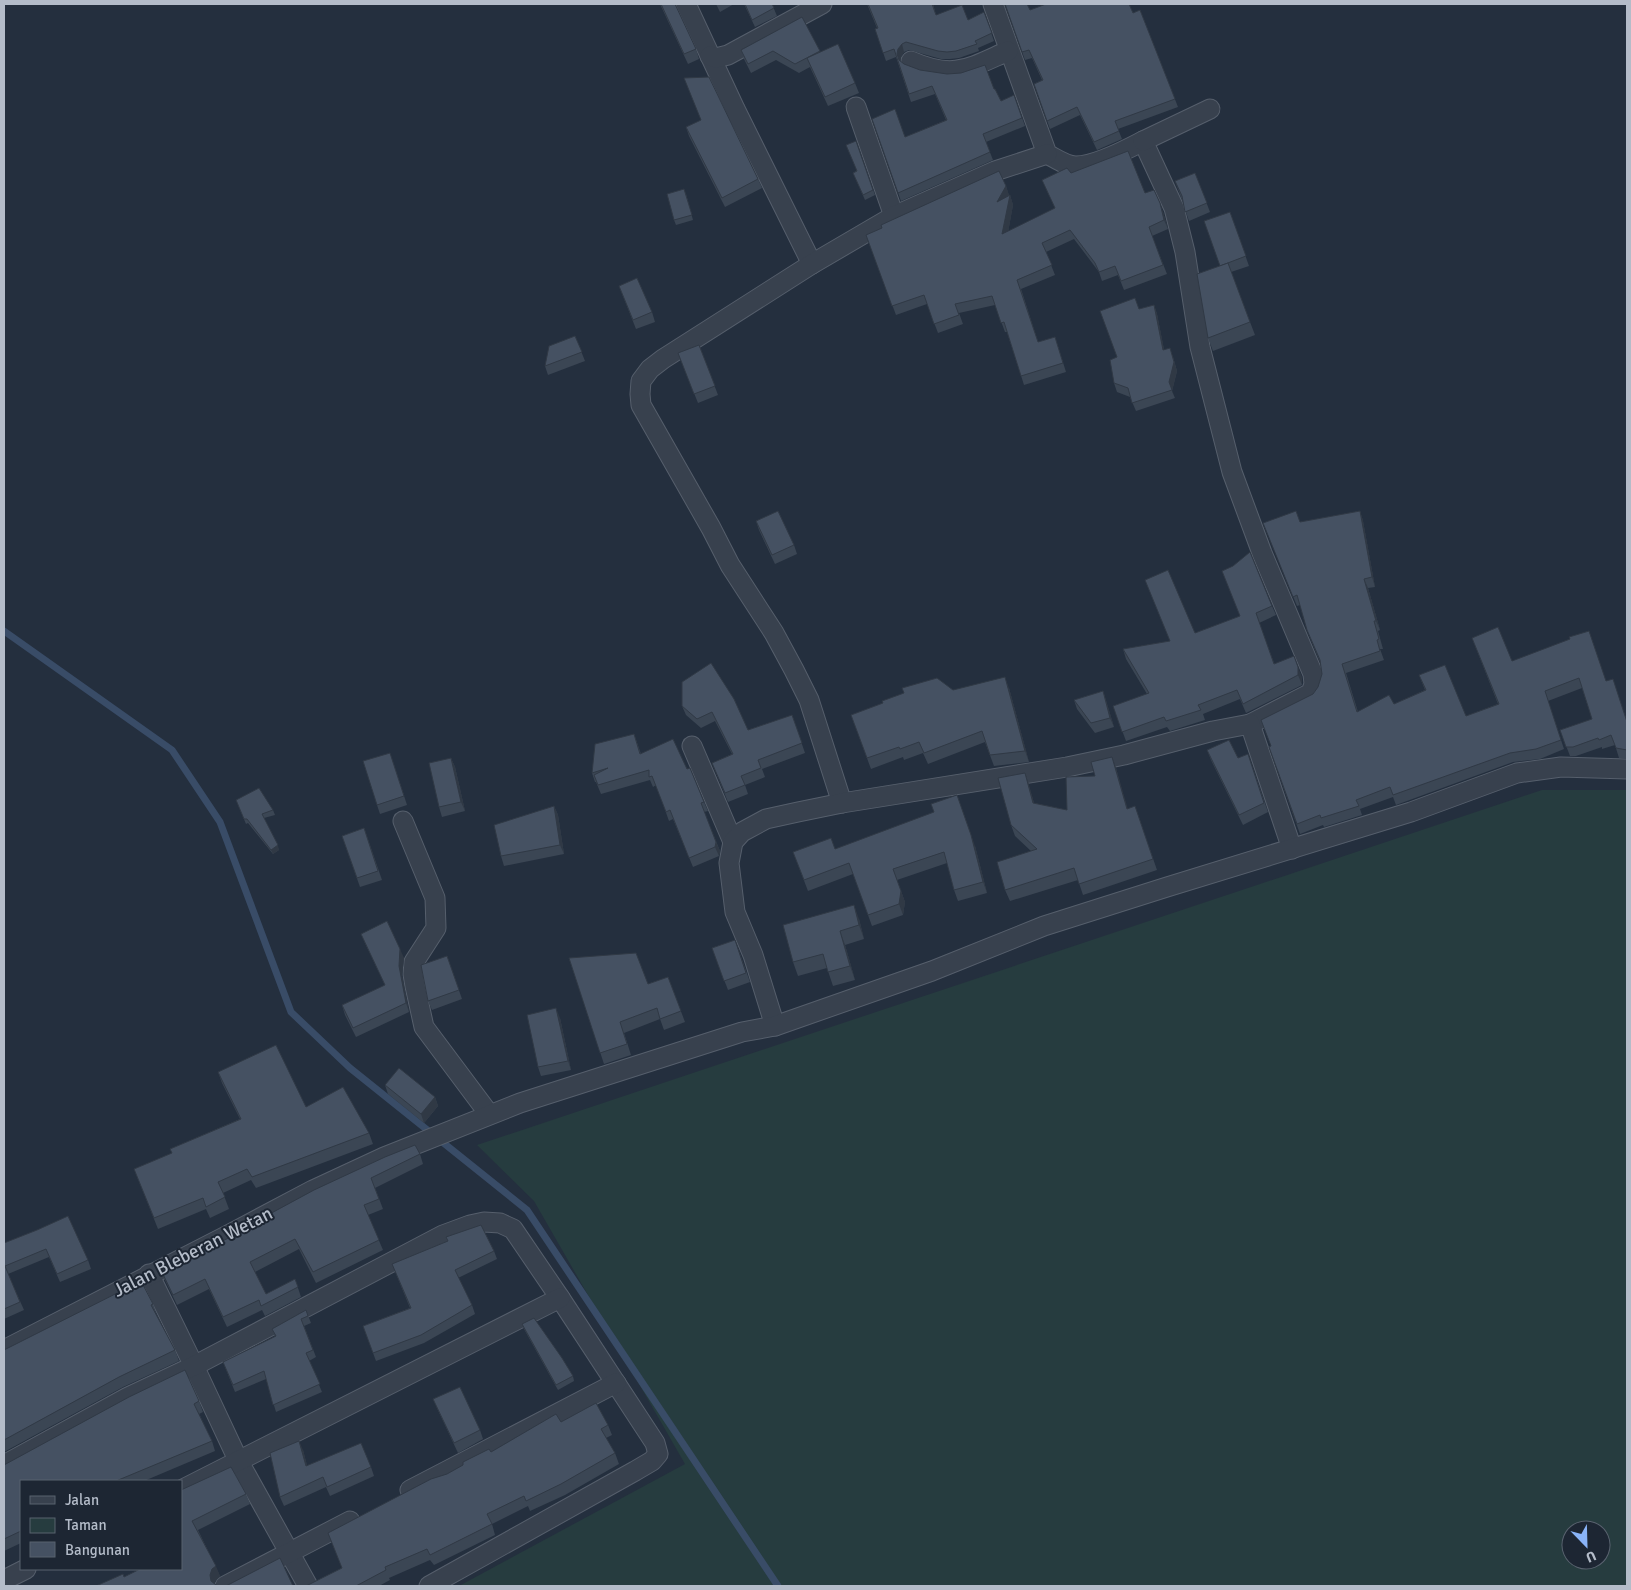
<svg xmlns="http://www.w3.org/2000/svg" width="1631" height="1590" font-family="Signika,sans-serif">
<style>
.green{fill:#263c3f;fill-rule:evenodd}
.lines{fill:none;stroke-linecap:round;stroke-linejoin:round}
.stream{stroke:#394c67;stroke-width:7}
.minor-casing{stroke:#565f6c;stroke-width:21}
.minor{stroke:#38414e;stroke-width:19}
.wall{fill:#3b4654}
.shaded-wall{fill:#303945}
.building{fill:#455162;stroke:#303945}
.labels{text-anchor:middle;dominant-baseline:central;stroke-width:4;stroke-linejoin:round;paint-order:stroke}
.street-label{font-size:19px;fill:#b4bcc9;stroke:#1d2633}
</style>
<rect width="100%" height="100%" fill="#242f3e"/>
<path class="green" d="M1542 790H1627V1586H459L685 1464 534 1201 477 1145ZM1571 1530H1601V1560H1571Z"/>
<g class="lines">
<polyline class="stream" points="4,631 172,750 220,822 291,1012 350,1068 527,1210 778,1586"/>
<g class="minor-casing">
<g id="minor">
<polyline points="686,4 735,109 812,264"/>
<path d="M993 4 1047 154C1055 158 1066 166 1076 166 1094 166 1126 150 1143 141L1174 208 1185 252 1200 347 1232 472 1262 553 1313 674 1314 684 1311 693 1250 724"/>
<polyline points="710,56 716,58 728,55 822,4"/>
<path d="M911 61C954 80 969 68 1008 51"/>
<polyline points="856,107 894,216"/>
<polyline points="1143,141 1210,109"/>
<polyline points="692,746 733,842"/>
<polyline points="842,803 809,700 794,670 774,633 730,565 711,528 641,405 640,394 641,381 650,369 663,359 812,264 894,216 995,171 1047,154"/>
<polyline points="403,821 435,898 436,928 414,962 413,974 415,986 424,1027 489,1114"/>
<polyline points="775,1026 753,955 735,912 729,863 733,842 742,832 766,819 798,812 842,803 1067,767 1124,755 1213,731 1250,724 1292,849"/>
<polyline points="149,1274 194,1366 239,1462 308,1586"/>
<polyline points="4,1350 228,1235 313,1190 384,1157 520,1103 742,1032 775,1026 932,971 1044,926 1167,887 1411,812 1517,773 1561,767 1627,769"/>
<polyline points="4,1465 128,1397 194,1366 443,1235 470,1225 484,1222 500,1223 513,1229 560,1298 655,1443 658,1454 652,1461 635,1471 429,1586"/>
<polyline points="181,1490 560,1298"/>
<polyline points="410,1490 616,1383"/>
<polyline points="4,1580 26,1569"/>
<polyline points="225,1586 350,1521"/>
</g>
</g>
<use href="#minor" class="minor"/>
</g>
<g class="wall">
<polygon points="660,4 675,4 696,49 699,59 688,64"/>
<polygon points="716,4 734,4 720,12"/>
<polygon points="744,4 772,4 777,16 755,27"/>
<polygon points="867,4 933,4 936,15 968,20 984,12 994,41 978,48 979,51 959,58 950,59 941,59 909,50 904,52 901,57 900,61 904,64 920,70 994,89 1001,101 1014,95 1025,126 986,142 993,160 901,201 872,119 905,137 946,120 935,94 911,102 896,57 886,61 875,29 877,28"/>
<polygon points="1005,4 1030,10 1133,13 1140,10 1178,107 1118,129 1122,139 1097,150 1080,115 1050,129 1034,84 1042,80 1032,58 1025,60"/>
<polygon points="802,17 820,52 855,83 859,93 828,106 810,67 799,73 776,60 751,73 744,59 741,50"/>
<polygon points="686,127 758,179 762,188 725,207 689,136"/>
<polygon points="856,141 875,195 865,200 853,173 856,171"/>
<polygon points="1071,173 1145,193 1163,212 1168,229 1152,236 1167,274 1124,290 1118,275 1102,281 1099,272 1074,239 1046,252 1055,275 1021,289 1038,342 1055,337 1066,372 1024,385 1007,332 1005,332 995,305 959,313 963,324 938,333 927,304 896,315 866,235 1006,186 1009,196 1010,195 1013,205 1008,232 1055,208 1042,180"/>
<polygon points="1195,173 1210,212 1189,221 1182,200 1175,181"/>
<polygon points="686,194 693,220 676,225 674,220"/>
<polygon points="1230,212 1249,266 1231,272 1255,335 1213,351 1208,338 1220,266"/>
<polygon points="619,286 652,312 655,322 636,329"/>
<polygon points="1154,305 1157,314 1164,350 1173,357 1177,371 1172,391 1175,398 1136,411 1130,397 1117,392 1114,383 1117,357 1139,309"/>
<polygon points="575,336 585,361 548,375 545,366"/>
<polygon points="699,345 718,395 698,403 678,353"/>
<polygon points="1360,511 1363,521 1375,587 1368,588 1380,630 1378,631 1383,649 1380,649 1384,660 1346,673 1358,712 1394,704 1425,690 1419,675 1466,716 1498,704 1472,638 1512,661 1606,681 1627,721 1627,759 1619,758 1615,745 1602,749 1602,747 1576,756 1570,756 1560,730 1592,719 1582,688 1548,701 1564,749 1540,759 1513,762 1396,805 1393,797 1360,809 1362,815 1324,827 1323,825 1300,834 1269,747 1271,746 1318,687 1322,674 1320,662 1307,630 1300,605 1297,606 1263,523 1300,522"/>
<polygon points="756,521 794,545 797,554 775,564 759,530"/>
<polygon points="1222,571 1272,606 1276,615 1259,623 1274,663 1302,677 1302,685 1246,713 1240,699 1203,714 1205,720 1170,731 1167,727 1126,741 1113,706 1147,694 1126,659 1123,649 1170,641 1145,580 1195,633 1240,616"/>
<polygon points="682,682 748,730 792,715 805,753 762,769 765,777 745,785 748,794 728,802 712,763 732,754 715,721 701,728 686,715 682,706"/>
<polygon points="1009,688 1029,762 994,766 985,742 928,764 923,753 904,760 903,757 871,769 851,715 883,703 904,693 953,690"/>
<polygon points="1103,691 1114,727 1095,733 1077,709 1074,700"/>
<polygon points="634,734 641,754 687,769 704,802 708,811 704,812 720,851 719,856 693,867 673,819 669,821 656,785 653,787 650,780 601,794 596,782 595,782 592,773"/>
<polygon points="1207,750 1238,758 1248,754 1268,812 1243,825 1211,760"/>
<polygon points="451,758 455,767 465,811 442,817 439,807"/>
<polygon points="393,762 407,805 380,814 377,805"/>
<polygon points="1116,768 1127,809 1139,818 1157,870 1083,895 1078,880 1010,901 1005,890 1031,851 1015,836 1011,825 1025,773 1034,803 1067,810 1095,776"/>
<polygon points="238,805 273,810 275,815 264,818 279,850 273,854 248,823 246,824"/>
<polygon points="554,806 558,815 564,854 504,866 501,856"/>
<polygon points="364,828 382,880 360,887 342,836"/>
<polygon points="975,846 987,893 958,901 954,890 947,863 897,880 905,902 903,915 872,926 853,874 808,891 793,852 835,849"/>
<polygon points="859,919 864,939 845,945 855,980 833,986 827,968 798,976 793,962"/>
<polygon points="361,934 404,958 402,976 409,1012 356,1037 345,1015 342,1005 385,985 365,943"/>
<polygon points="735,940 750,982 728,990 712,948"/>
<polygon points="447,956 462,999 432,1010 428,1001"/>
<polygon points="569,958 648,984 668,977 685,1022 664,1030 660,1019 624,1033 631,1055 604,1064"/>
<polygon points="560,1018 571,1070 541,1076 538,1067"/>
<polygon points="218,1072 369,1133 373,1144 256,1188 251,1180 223,1193 229,1209 210,1218 206,1209 158,1229 134,1169 172,1153 170,1149 240,1119 222,1083"/>
<polygon points="385,1085 435,1097 438,1106 424,1123 388,1094"/>
<polygon points="420,1154 423,1164 375,1188 383,1209 368,1215 383,1250 316,1283 299,1249 255,1272 266,1294 295,1279 301,1297 265,1316 262,1310 227,1327 209,1289 177,1305 165,1280 161,1270 254,1226 253,1223"/>
<polygon points="37,1230 88,1260 91,1269 60,1282 49,1257 8,1274 24,1310 4,1319 4,1243"/>
<polygon points="446,1237 494,1251 497,1259 458,1278 472,1305 475,1314 424,1343 376,1361 363,1326 410,1308 392,1264 447,1241"/>
<polygon points="153,1304 156,1314 175,1350 179,1361 123,1387 4,1452 4,1350"/>
<polygon points="306,1310 311,1323 304,1326 316,1357 309,1361 322,1392 276,1412 266,1379 235,1392 223,1362 275,1337 272,1329"/>
<polygon points="522,1324 573,1376 574,1381 558,1390 524,1329"/>
<polygon points="433,1399 480,1430 483,1439 458,1453 437,1408"/>
<polygon points="199,1401 203,1412 199,1414 212,1441 215,1451 144,1481 21,1481 21,1543 4,1551 4,1465"/>
<polygon points="561,1422 608,1425 612,1435 606,1438 615,1453 619,1464 565,1495 530,1511 528,1506 492,1524 495,1535 434,1565 430,1560 389,1578 390,1580 379,1586 306,1586 342,1568 328,1533 491,1452"/>
<polygon points="303,1450 307,1466 371,1467 374,1476 330,1496 326,1487 284,1506 280,1497"/>
<polygon points="181,1490 246,1494 250,1504 198,1530 220,1576 216,1580 214,1584 216,1585 124,1577 181,1569"/>
</g>
<g class="shaded-wall">
<polygon points="902,44 904,52 901,57 900,62 897,54 898,49"/>
<polygon points="1006,186 1009,195 1000,211 997,202"/>
<polygon points="1010,195 1013,205 1006,244 1002,234"/>
<polygon points="1160,203 1163,212 1168,229 1164,220"/>
<polygon points="1154,305 1157,314 1166,359 1163,350"/>
<polygon points="1170,348 1177,371 1172,391 1175,398 1169,382"/>
<polygon points="1360,511 1363,521 1375,587 1372,577"/>
<polygon points="1364,579 1368,588 1380,630 1376,621"/>
<polygon points="1298,667 1302,677 1302,685 1298,675"/>
<polygon points="1005,677 1009,688 1029,762 1025,751"/>
<polygon points="1103,691 1106,700 1114,727 1110,718"/>
<polygon points="1112,757 1116,768 1131,820 1127,809"/>
<polygon points="451,758 455,767 465,811 461,802"/>
<polygon points="1025,773 1029,785 1037,814 1033,803"/>
<polygon points="554,806 558,815 564,854 560,845"/>
<polygon points="961,806 975,846 987,893 983,882"/>
<polygon points="716,842 720,851 719,856 715,847"/>
<polygon points="278,845 279,850 273,854 271,850"/>
<polygon points="893,869 905,902 903,915 899,904"/>
<polygon points="854,905 859,919 864,939 859,925"/>
<polygon points="840,931 845,945 855,980 850,966"/>
<polygon points="400,949 404,958 402,976 409,1012 406,1003 399,966"/>
<polygon points="556,1008 560,1018 571,1070 568,1061"/>
<polygon points="435,1097 438,1106 424,1123 421,1114"/>
<polygon points="299,1441 303,1450 310,1476 306,1466"/>
<polygon points="216,1566 220,1576 216,1580 214,1585 211,1581 210,1575 212,1569"/>
</g>
<g class="building">
<polygon points="661,4 675,4 696,49 684,54"/>
<polygon points="745,4 772,4 774,8 752,20"/>
<polygon points="868,4 932,4 936,15 962,5 968,20 984,12 992,33 975,41 977,44 956,51 947,52 938,51 906,42 902,44 898,49 897,54 899,60 904,64 920,70 947,74 961,73 985,65 994,89 995,89 1001,101 1014,95 1022,118 983,134 990,152 898,193 872,119 895,109 905,137 947,120 932,86 909,94 894,49 883,53 875,29 878,28"/>
<polygon points="1005,4 1027,4 1030,10 1046,4 1129,4 1133,13 1140,10 1175,99 1115,121 1119,131 1094,142 1077,107 1047,121 1034,84 1043,80 1029,50 1022,52"/>
<polygon points="802,17 820,51 795,64 773,51 748,64 741,50"/>
<polygon points="838,44 855,83 825,97 807,58"/>
<polygon points="709,77 758,179 722,198 686,127 701,120 684,78"/>
<polygon points="856,141 873,190 863,195 853,173 857,171 846,145"/>
<polygon points="1128,151 1145,193 1154,190 1160,203 1164,220 1149,227 1163,265 1121,281 1115,266 1099,272 1095,263 1070,230 1042,243 1052,265 1017,280 1038,342 1055,337 1063,363 1021,376 1004,322 1001,323 992,296 955,304 959,315 934,324 924,295 892,306 866,235 882,228 881,225 999,171 1006,186 997,202 1010,195 1002,234 1055,208 1042,180 1067,168 1071,173"/>
<polygon points="1195,173 1207,203 1185,212 1182,196 1175,181"/>
<polygon points="684,189 692,215 674,220 667,194"/>
<polygon points="1230,212 1246,256 1220,266 1204,221"/>
<polygon points="1228,263 1250,322 1208,338 1197,274"/>
<polygon points="637,278 652,312 633,320 619,286"/>
<polygon points="1135,298 1139,309 1154,305 1163,350 1170,348 1174,362 1169,382 1172,390 1132,403 1128,388 1114,383 1110,360 1117,357 1100,311"/>
<polygon points="575,336 582,352 545,366 549,346"/>
<polygon points="699,345 715,386 694,394 678,353"/>
<polygon points="778,511 794,545 772,555 756,521"/>
<polygon points="1296,511 1300,522 1360,511 1372,577 1364,579 1376,621 1374,621 1379,639 1377,640 1380,651 1342,664 1357,712 1389,695 1394,704 1426,690 1419,675 1445,665 1466,716 1499,704 1472,638 1498,627 1512,661 1570,639 1569,637 1589,631 1606,681 1613,679 1627,722 1627,750 1616,748 1611,735 1599,740 1598,738 1573,747 1566,747 1560,730 1592,719 1579,678 1545,691 1561,740 1536,749 1510,753 1393,795 1390,787 1356,800 1359,806 1321,818 1320,815 1297,824 1269,747 1271,746 1261,720 1313,694 1318,687 1322,674 1320,660 1307,630 1297,595 1293,597 1263,523"/>
<polygon points="1250,552 1272,606 1256,613 1274,664 1294,656 1298,667 1298,675 1243,704 1237,690 1198,705 1201,710 1166,721 1164,717 1122,732 1113,706 1149,693 1123,649 1170,641 1145,580 1168,570 1195,633 1240,616 1222,571 1233,566"/>
<polygon points="711,663 734,699 748,730 792,715 802,743 758,760 761,768 741,776 745,785 725,793 712,763 733,754 712,712 697,719 682,706 682,682"/>
<polygon points="1005,677 1025,751 990,755 982,731 924,753 919,742 900,749 899,747 867,758 851,715 883,703 882,701 904,693 902,688 937,678 953,690"/>
<polygon points="1103,691 1110,718 1091,723 1074,700"/>
<polygon points="634,734 640,754 673,739 687,769 690,768 704,802 701,803 716,842 715,847 689,858 670,810 666,812 652,776 649,777 649,770 598,785 594,775 608,768 592,773 595,744"/>
<polygon points="1229,740 1238,758 1248,754 1264,803 1239,815 1207,750"/>
<polygon points="390,753 404,796 377,805 363,761"/>
<polygon points="1112,757 1127,809 1135,806 1153,859 1079,884 1074,868 1005,890 997,862 1037,849 1011,825 998,778 1025,773 1033,803 1067,810 1066,777 1095,776 1091,762"/>
<polygon points="451,758 461,802 439,807 429,763"/>
<polygon points="259,788 273,810 262,814 278,845 271,850 247,819 244,819 236,800"/>
<polygon points="957,795 971,835 983,882 954,890 944,852 893,869 901,891 899,904 868,915 849,863 804,880 793,852 831,838 835,849 934,812 931,804"/>
<polygon points="554,806 560,845 501,856 494,825"/>
<polygon points="364,828 378,871 357,878 342,836"/>
<polygon points="854,905 859,925 840,931 850,966 828,972 823,954 793,962 783,925"/>
<polygon points="387,921 400,949 399,966 406,1003 353,1028 342,1005 385,985 361,934"/>
<polygon points="735,940 746,973 724,981 712,948"/>
<polygon points="636,953 648,984 668,977 681,1011 660,1019 657,1008 620,1022 627,1044 600,1053 569,958"/>
<polygon points="447,956 459,990 428,1001 421,965"/>
<polygon points="556,1008 568,1061 538,1067 527,1015"/>
<polygon points="276,1045 306,1107 343,1087 369,1133 252,1177 247,1169 218,1182 225,1197 206,1207 203,1198 154,1218 134,1169 172,1153 170,1149 241,1119 218,1072"/>
<polygon points="399,1068 435,1097 421,1114 385,1085"/>
<polygon points="415,1145 420,1154 371,1178 379,1199 364,1205 379,1240 313,1272 295,1239 250,1262 266,1294 295,1279 298,1287 261,1306 259,1300 223,1317 205,1279 173,1295 161,1270 254,1226 253,1223 314,1190 385,1157"/>
<polygon points="68,1216 88,1260 57,1274 46,1249 5,1266 20,1302 4,1309 4,1243 37,1230"/>
<polygon points="481,1225 494,1251 455,1270 472,1305 421,1335 373,1353 363,1326 411,1308 392,1264 448,1241 446,1237"/>
<polygon points="141,1281 153,1304 151,1305 175,1350 119,1377 4,1440 4,1350"/>
<polygon points="306,1310 308,1316 301,1319 313,1350 306,1353 320,1384 273,1405 264,1371 233,1385 223,1362 276,1336 272,1329"/>
<polygon points="534,1318 562,1358 573,1376 556,1385 522,1324"/>
<polygon points="185,1370 199,1401 194,1404 212,1441 116,1481 21,1481 21,1531 4,1539 4,1465 129,1397"/>
<polygon points="460,1387 480,1430 454,1443 433,1399"/>
<polygon points="596,1403 608,1425 601,1429 615,1453 561,1484 526,1501 524,1496 487,1514 492,1524 430,1555 427,1549 385,1567 386,1570 356,1586 306,1586 342,1568 328,1533 431,1479 447,1474 463,1465 463,1462 489,1449 491,1452 556,1414 561,1422"/>
<polygon points="299,1441 306,1466 361,1443 371,1467 327,1487 323,1477 280,1497 270,1453"/>
<polygon points="231,1467 246,1494 192,1521 216,1566 212,1569 210,1575 211,1581 216,1585 219,1586 96,1586 123,1574 124,1577 140,1569 181,1569 181,1490"/>
<polygon points="280,1558 293,1586 223,1586 226,1586"/>
</g>
<g class="labels">
<g class="street-label">
<text transform="translate(193 1252) rotate(-27)">Jalan Bleberan Wetan</text>
</g>
</g>
<rect width="1631" height="1590" fill="none" stroke="#b4bcc9" stroke-width="10"/>
<rect x="20" y="1480" width="162" height="90" fill="#1d2633" stroke="#59626f"/>
<rect x="30" y="1496" width="25" height="8" fill="#38414e" stroke="#59626f"/>
<text x="65" y="1505" font-size="15" fill="#b4bcc9">Jalan</text>
<rect x="30" y="1518" width="25" height="15" fill="#263c3f" stroke="#59626f"/>
<text x="65" y="1530" font-size="15" fill="#b4bcc9">Taman</text>
<rect x="30" y="1542" width="25" height="15" fill="#455162" stroke="#59626f"/>
<text x="65" y="1555" font-size="15" fill="#b4bcc9">Bangunan</text>
<g transform="translate(1586 1545) rotate(157)"><circle r="24" fill="#1d2633" stroke="#59626f"/>
<path d="M0-4L9 19L0 12L-9 19Z" fill="#8ab4f8"/>
<text y="-8" font-size="14" font-weight="bold" text-anchor="middle" fill="#b4bcc9">U</text>
</g>
</svg>
